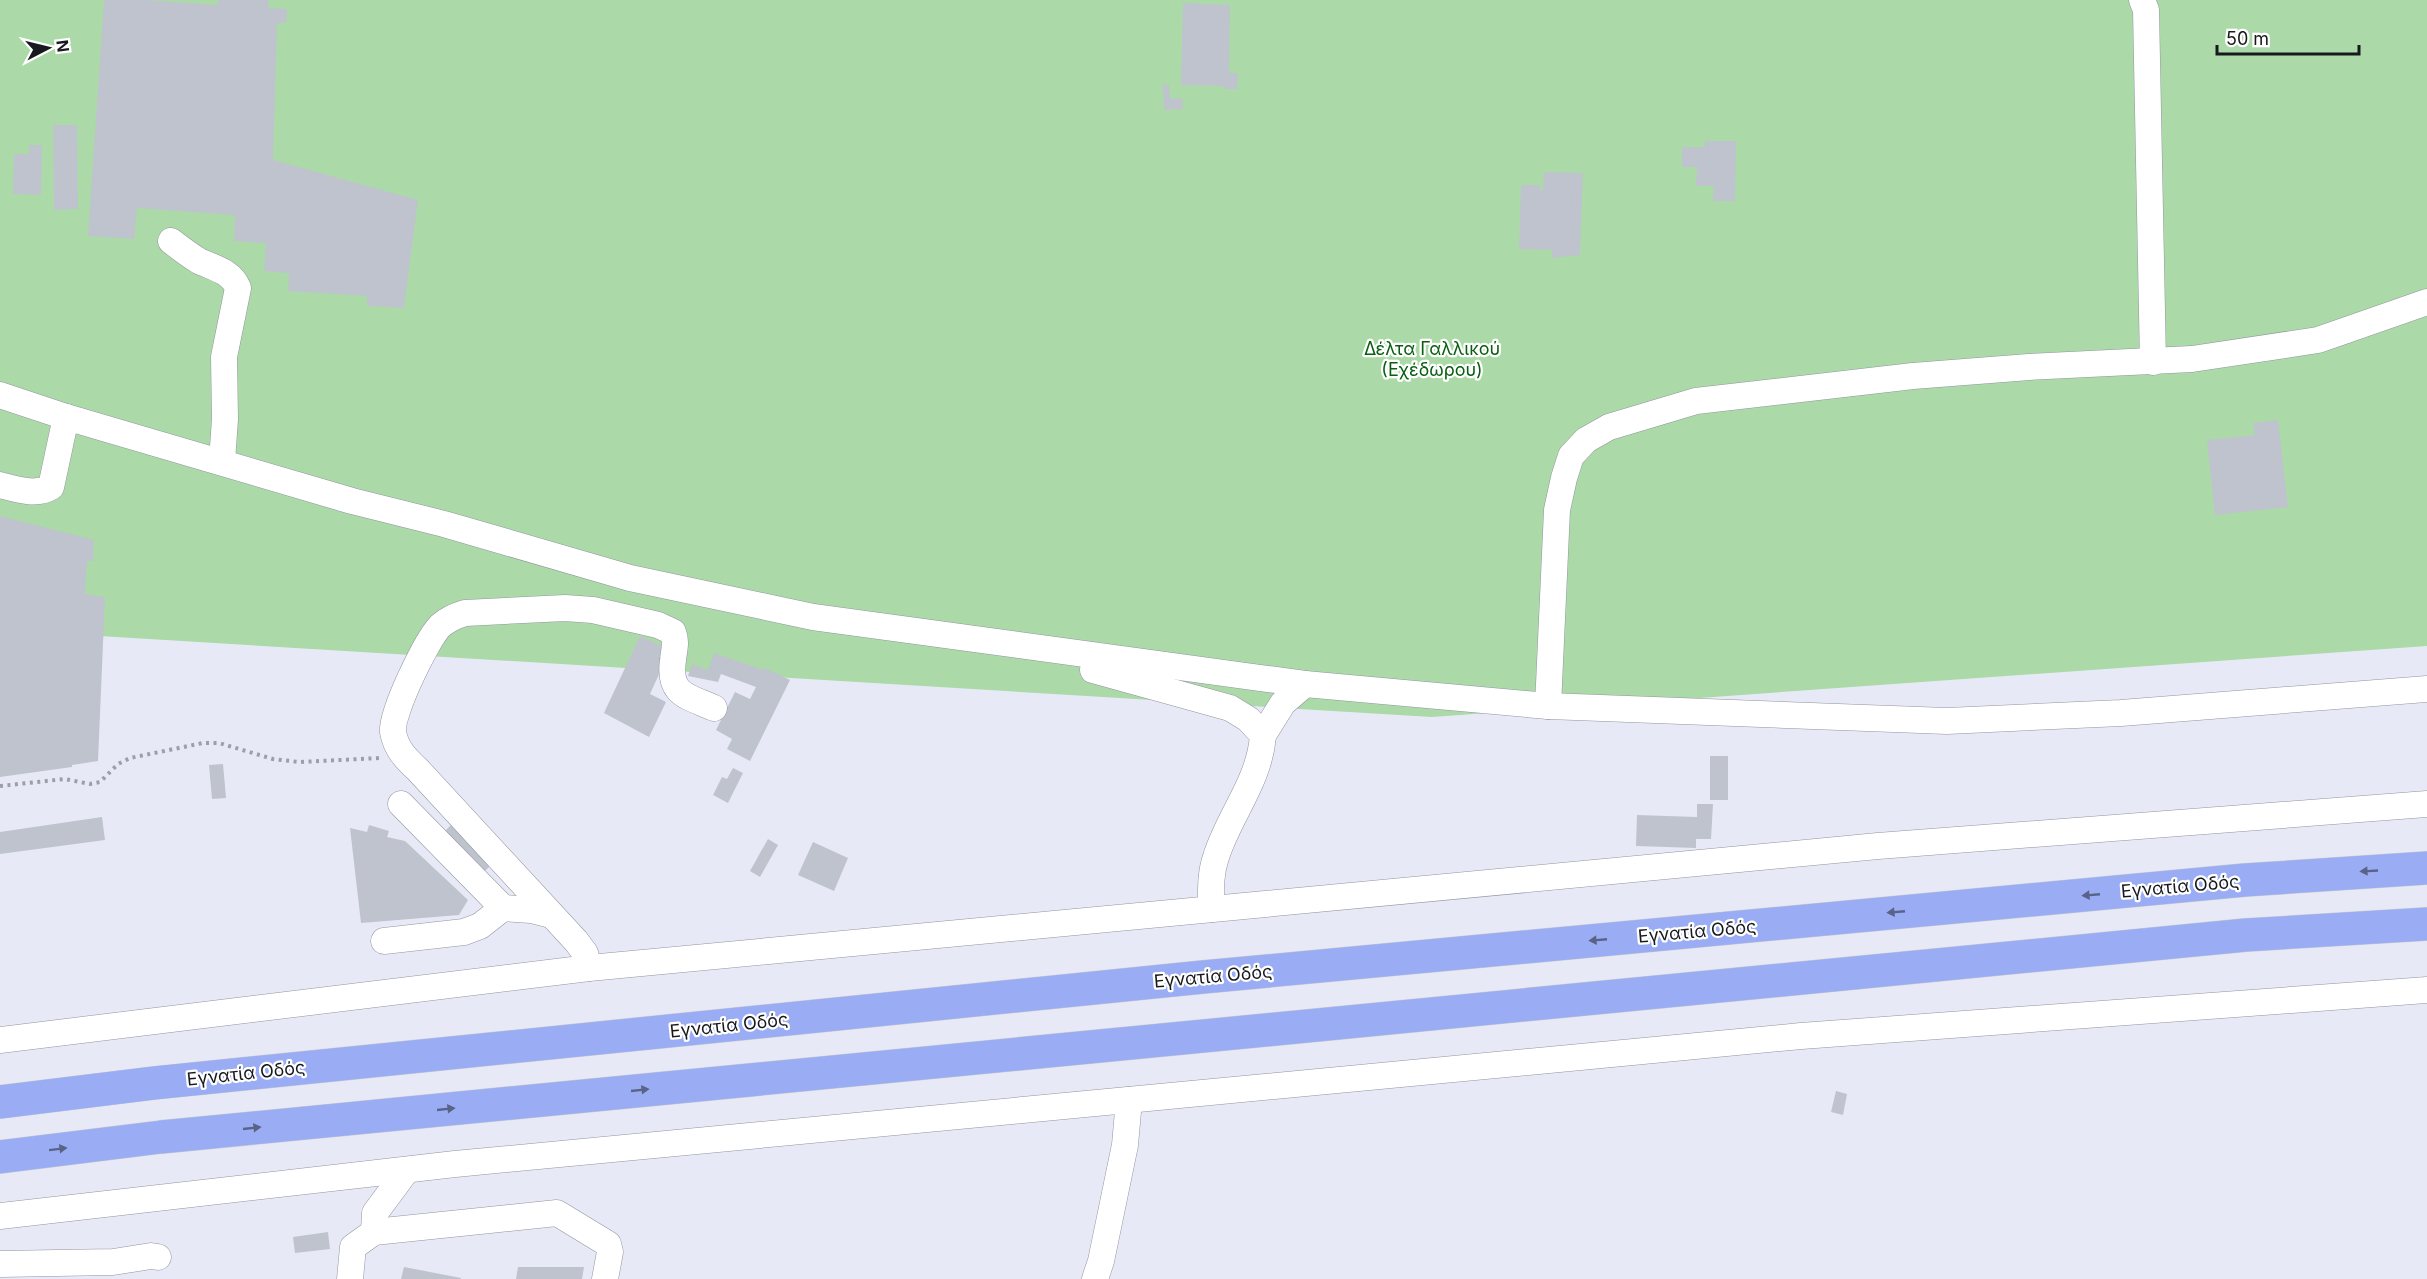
<svg xmlns="http://www.w3.org/2000/svg" width="2427" height="1279" font-family="Inter,sans-serif">
<style>
.green{fill:#abdaa8}
.building{fill:#bfc3cd}
.lines{fill:none;stroke-linecap:round;stroke-linejoin:round}
.minor-casing{stroke:#92959f;stroke-width:27}
.highway-casing{stroke:#cccccd;stroke-width:34}
.path{stroke:#9c9fa8;stroke-width:4;stroke-dasharray:3 4.5;stroke-linecap:butt}
.minor{stroke:#fff;stroke-width:26}
.highway{stroke:#9aadf4;stroke-width:33}
.oneway{fill:#596388}
.labels{text-anchor:middle;dominant-baseline:central;stroke-width:4.5;stroke-linejoin:round;paint-order:stroke}
.park-label{font-size:18px;fill:#0a5e11;stroke:#fff}
.street-label{font-size:18px;fill:#18191d;stroke:#fff}
</style>
<rect width="100%" height="100%" fill="#e7eaf6"/>
<polygon class="green" points="0,0 2427,0 2427,646 1432,717 0,630"/>
<g class="building">
<polygon points="104,0 146,0 218,5 218,0 269,0 268,8 287,9 286,23 277,23 273,160 418,200 404,308 367,306 367,296 288,291 289,273 264,271 266,243 234,241 235,215 137,208 134,239 88,236"/>
<polygon points="1183,3 1230,5 1229,73 1238,73 1237,89 1224,89 1224,86 1181,85"/>
<polygon points="1169,84 1170,99 1182,98 1183,109 1164,110 1163,85"/>
<polygon points="53,125 77,125 78,209 54,210"/>
<polygon points="1705,141 1736,141 1735,201 1713,201 1714,186 1696,186 1697,167 1682,167 1682,147 1705,147"/>
<polygon points="29,145 42,145 41,195 13,194 14,154 29,154"/>
<polygon points="1544,172 1583,173 1580,255 1552,258 1552,250 1519,249 1521,185 1540,185 1540,190 1543,190"/>
<polygon points="2278,420 2288,507 2215,515 2207,440 2255,435 2253,423"/>
<polygon points="0,516 94,540 93,561 87,561 85,594 105,597 98,761 72,765 72,767 0,777"/>
<polygon points="640,636 670,650 650,694 666,702 649,737 604,713"/>
<polygon points="714,653 764,670 765,668 790,680 750,761 727,749 732,739 716,730 735,692 750,699 756,687 721,674 718,682 688,676 692,664 708,670"/>
<rect x="1710" y="756" width="18" height="44"/>
<polygon points="223,764 226,798 212,799 209,765"/>
<polygon points="733,768 743,773 728,803 713,795 722,777 727,779"/>
<polygon points="1697,804 1713,804 1711,839 1696,839 1696,848 1636,846 1637,815 1697,817"/>
<polygon points="102,817 105,840 0,854 0,832"/>
<polygon points="454,822 493,863 483,873 444,832"/>
<polygon points="369,825 389,831 387,837 405,841 468,900 459,915 361,923 350,828 367,832"/>
<polygon points="768,839 778,845 760,877 750,871"/>
<polygon points="813,842 848,858 834,891 798,875"/>
<polygon points="1836,1091 1847,1094 1843,1115 1831,1112"/>
<polygon points="328,1232 330,1249 295,1253 293,1237"/>
<polygon points="404,1267 461,1278 461,1279 401,1279"/>
<polygon points="518,1267 584,1267 582,1279 516,1279"/>
</g>
<g class="lines">
<g class="minor-casing">
<g id="minor">
<polyline points="2142,0 2146,10 2153,362"/>
<path d="M171 241C180 248 189 255 199 261 214 268 231 271 238 288L224 357 225 419 222 461"/>
<polyline points="0,395 66,417 352,501 444,524 630,578 813,617 1305,684 1548,706 1947,721 2121,713 2427,689"/>
<path d="M0 485C16 489 36 496 51 487L66 417"/>
<path d="M1093 670 1230 708 1248 719 1263 735C1260 781 1229 815 1216 857 1210 874 1211 891 1211 909"/>
<polyline points="1548,706 1557,510 1564,478 1571,456 1586,440 1609,427 1696,401 1913,376 2029,367 2192,359 2318,340 2427,302"/>
<polyline points="1263,735 1283,703 1305,684"/>
<polyline points="401,804 503,908"/>
<polyline points="384,941 464,932 480,926 503,908 531,910 551,915"/>
<path d="M589 968 585 953 576 941 418 770C406 759 396 749 393 732 391 713 426 641 440 626 448 619 455 616 465 613L565 608 593 610 658 625 673 632C677 642 674 650 673 660 668 695 687 696 714 708"/>
<polyline points="0,1040 589,968 1878,846 2427,804"/>
<polyline points="0,1216 455,1164 1801,1036 2427,990"/>
<polyline points="374,1232 375,1213 407,1170"/>
<polyline points="0,1264 113,1262 151,1256 158,1257"/>
<polyline points="350,1279 353,1247 374,1232 557,1213 608,1244 610,1252 605,1279"/>
<polyline points="1095,1279 1101,1261 1125,1145 1129,1100"/>
</g>
</g>
<g class="highway-casing">
<g id="highway">
<polyline points="0,1102 154,1083 1203,977 2245,880 2427,868"/>
<polyline points="0,1157 161,1137 2246,935 2427,924"/>
</g>
</g>
<polyline class="path" points="0,786 65,779 90,784 100,782 118,764 130,758 203,743 219,743 273,759 299,762 381,758"/>
<use href="#minor" class="minor"/>
<use href="#highway" class="highway"/>
</g>
<defs><path id="oneway-solid" d="M-6-.8H1V-3.2L6.5 0L1 3.2V.8H-6Z" transform="scale(1.5)"/></defs>
<g class="oneway">
<use href="#oneway-solid" transform="translate(2369 871) rotate(177)"/>
<use href="#oneway-solid" transform="translate(2091 895) rotate(175)"/>
<use href="#oneway-solid" transform="translate(1896 912) rotate(175)"/>
<use href="#oneway-solid" transform="translate(1598 940) rotate(175)"/>
<use href="#oneway-solid" transform="translate(640 1090) rotate(-6)"/>
<use href="#oneway-solid" transform="translate(446 1109) rotate(-6)"/>
<use href="#oneway-solid" transform="translate(252 1128) rotate(-6)"/>
<use href="#oneway-solid" transform="translate(58 1149) rotate(-7)"/>
</g>
<g class="labels">
<g class="park-label">
<text x="1432" y="348">Δέλτα Γαλλικού<tspan x="1432" dy="21">(Εχέδωρου)</tspan></text>
</g>
<g class="street-label">
<text transform="translate(2180 886) rotate(-5)">Εγνατία Οδός</text>
<text transform="translate(1697 931) rotate(-5)">Εγνατία Οδός</text>
<text transform="translate(1213 976) rotate(-5)">Εγνατία Οδός</text>
<text transform="translate(729 1025) rotate(-6)">Εγνατία Οδός</text>
<text transform="translate(246 1073) rotate(-6)">Εγνατία Οδός</text>
</g>
</g>
<g transform="translate(48 48) rotate(83)" stroke="#ffffff" stroke-width="4.5" paint-order="stroke">
<path d="M0-4.5L10 22L0 15L-10 22Z" fill="#18191d"/>
<text y="-9" font-size="16" font-weight="bold" text-anchor="middle" fill="#18191d">N</text>
</g>
<path d="M2217 45v9h142v-9" fill="none" stroke="#18191d" stroke-width="3"/>
<text x="2226" y="45" font-size="18" fill="#18191d" stroke="#ffffff" stroke-width="4.5" paint-order="stroke">50 m</text>
</svg>
